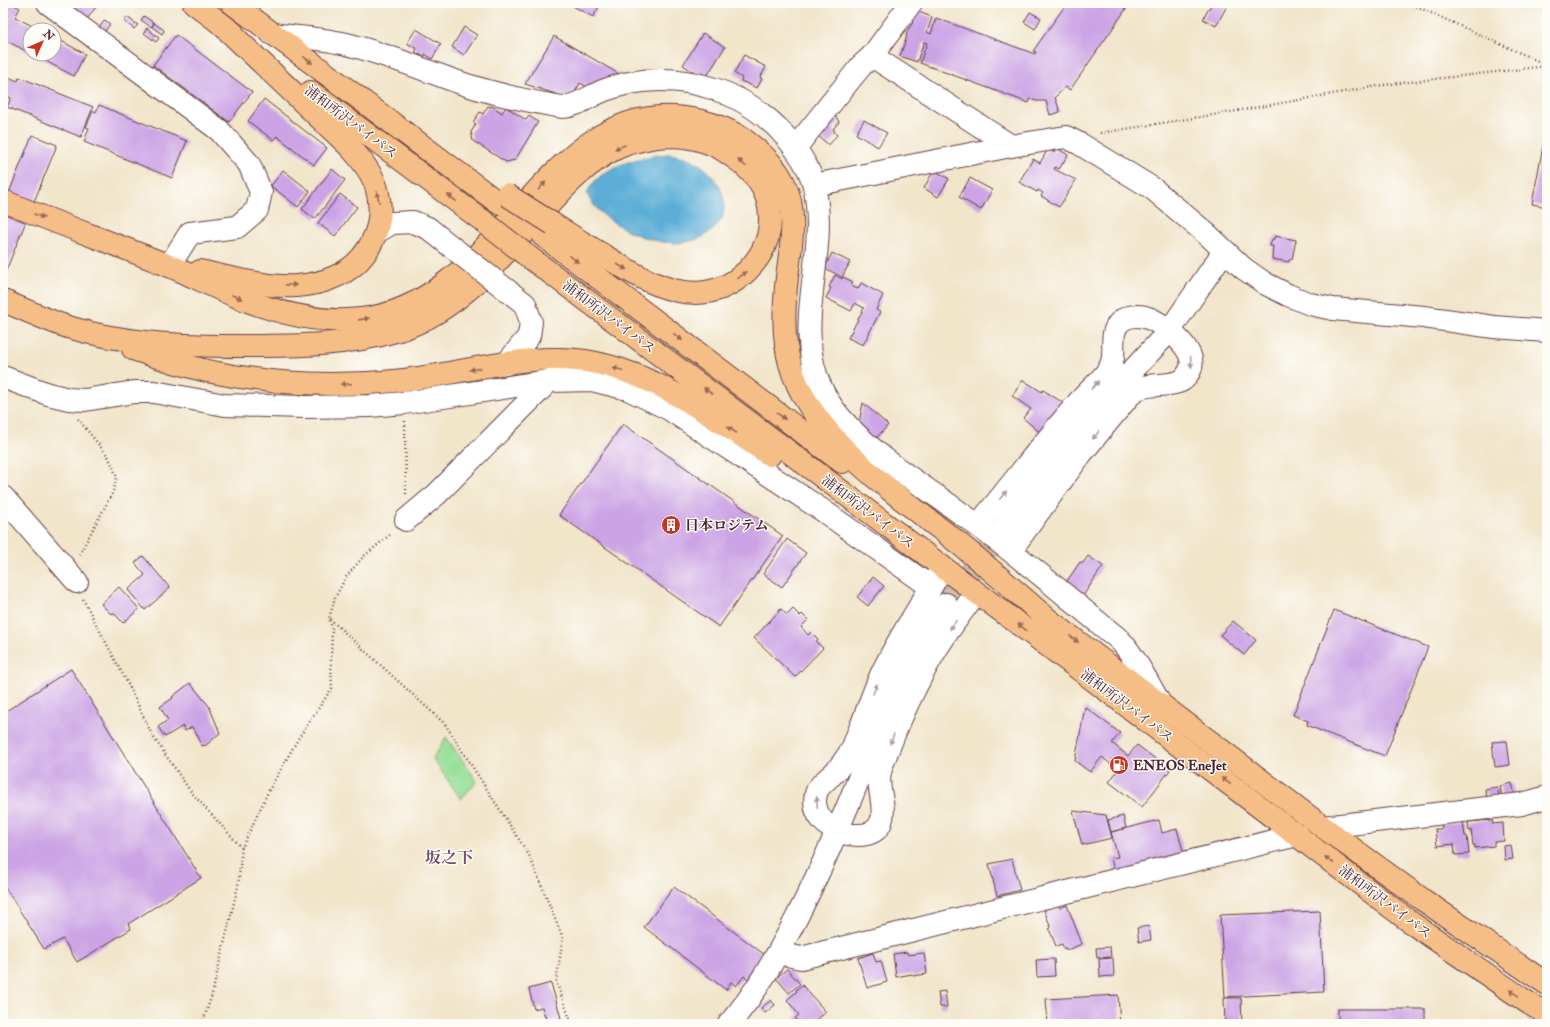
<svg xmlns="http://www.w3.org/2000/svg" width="1550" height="1027" font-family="'IM FELL Double Pica','Noto Serif JP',serif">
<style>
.green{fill:#97df99;stroke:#707f62}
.water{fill:#5caed7;stroke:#536681}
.building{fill:#cca4e5}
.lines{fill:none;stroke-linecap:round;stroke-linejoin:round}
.minor-tunnel{stroke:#d0bdaa;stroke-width:22;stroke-dasharray:22 11;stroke-linecap:butt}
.minor-casing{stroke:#633d43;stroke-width:24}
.highway-casing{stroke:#633d43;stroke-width:24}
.path{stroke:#633d43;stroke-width:2.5;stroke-dasharray:1 3;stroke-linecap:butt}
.minor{stroke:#fff;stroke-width:22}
.highway{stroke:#f6be87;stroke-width:22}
.minor-bridge-casing{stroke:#633d43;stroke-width:24;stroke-linecap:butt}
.highway-bridge-casing{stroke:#633d43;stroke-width:24;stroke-linecap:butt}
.minor-bridge{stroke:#fff;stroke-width:22}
.highway-bridge{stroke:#f6be87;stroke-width:22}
.oneway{fill:#976754}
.oneway2{fill:#ae9aa0}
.labels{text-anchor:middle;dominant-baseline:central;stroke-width:3;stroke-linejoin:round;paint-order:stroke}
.street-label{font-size:14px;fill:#4a1f2b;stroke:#fdfcf7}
.poi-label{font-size:14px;font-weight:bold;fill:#4a1f2b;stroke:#fdfcf7;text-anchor:start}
.quarter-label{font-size:16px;font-weight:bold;fill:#784e6c;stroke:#fdfcf7}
</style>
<rect width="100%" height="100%" fill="#fdfcf7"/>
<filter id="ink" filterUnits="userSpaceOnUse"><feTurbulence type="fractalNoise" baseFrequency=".025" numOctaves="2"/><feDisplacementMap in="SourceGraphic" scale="8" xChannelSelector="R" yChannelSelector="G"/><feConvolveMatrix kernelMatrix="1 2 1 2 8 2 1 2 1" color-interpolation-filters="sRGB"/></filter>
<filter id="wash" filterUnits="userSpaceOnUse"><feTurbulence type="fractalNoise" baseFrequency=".012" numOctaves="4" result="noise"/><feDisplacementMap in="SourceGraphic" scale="16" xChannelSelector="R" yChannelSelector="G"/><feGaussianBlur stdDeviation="0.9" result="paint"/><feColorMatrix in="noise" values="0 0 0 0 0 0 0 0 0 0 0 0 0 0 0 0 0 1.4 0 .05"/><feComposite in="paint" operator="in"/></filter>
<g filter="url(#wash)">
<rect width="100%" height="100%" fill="#f1e5ca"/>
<polygon class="green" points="446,737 477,781 461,799 433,759"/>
<path class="water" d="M670 154C679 156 688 157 696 162 715 174 730 195 722 218 720 223 715 228 710 232 687 250 652 243 627 230 611 222 595 211 587 194 596 167 644 155 670 154Z"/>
<g id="blocks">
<g class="building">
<polygon points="3,3 10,3 20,8 15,17 40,30 30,30 30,53 3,39"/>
<polygon points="65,3 99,3 87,19"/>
<polygon points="575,3 601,3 593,17 573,6"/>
<polygon points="1067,3 1117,3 1126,9 1070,90 1066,87 1055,97 1060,112 1050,115 1046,101 1037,101 1030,99 1029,103 920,63 927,43 924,42 917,62 900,56 906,39 907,31 912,24 916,11 932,17 927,32 931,34 936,18 1035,54 1036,52 1033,51"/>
<polygon points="1212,3 1221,3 1227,6 1216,26 1203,19"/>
<polygon points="1030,12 1041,18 1035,29 1024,22"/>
<polygon points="144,16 154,23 151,27 141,20"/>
<polygon points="127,17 138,25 134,29 124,21"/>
<polygon points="105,20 110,24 104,33 98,29"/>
<polygon points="154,23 164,30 162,34 152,27"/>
<polygon points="464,27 477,35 464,55 452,47"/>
<polygon points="147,28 159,38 156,42 144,33"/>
<polygon points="416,29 441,44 432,59 425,54 424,57 415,52 417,49 407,43"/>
<polygon points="703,33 725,47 705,79 683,65"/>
<polygon points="176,35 252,92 229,122 153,65"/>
<polygon points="554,36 619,74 591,89 580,83 571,99 525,84"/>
<polygon points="54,37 85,54 74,76 32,54 54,54"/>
<polygon points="744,55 766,67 760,78 762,79 757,88 741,81 742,78 734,73"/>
<polygon points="8,77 18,81 19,77 93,107 81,137 7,107 11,98 3,94 3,89"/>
<polygon points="264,99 327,148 314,165 277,136 273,140 248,121"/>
<polygon points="99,105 187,141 172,178 84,142 89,128 86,127 93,111 96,112"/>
<polygon points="488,106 491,107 492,106 502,113 506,107 526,120 529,116 538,122 515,160 506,162 473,141 471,132 476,124 473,122 480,112 483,114"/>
<polygon points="833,111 839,122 833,129 835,131 834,132 837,135 829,145 817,135"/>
<polygon points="864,120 887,133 878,147 856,134"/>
<polygon points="1546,130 1547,130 1547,207 1532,204"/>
<polygon points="32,135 57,145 3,278 3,208"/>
<polygon points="1057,148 1068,155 1059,169 1055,167 1054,169 1076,180 1059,207 1041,196 1043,193 1038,190 1037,192 1019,182 1033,159 1040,163 1048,149 1055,153"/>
<polygon points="332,169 345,180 315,219 302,209"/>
<polygon points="283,170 310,191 298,207 271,186"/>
<polygon points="934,170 949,179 938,197 924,188"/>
<polygon points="970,178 992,190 981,210 959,197"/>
<polygon points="340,194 357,207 335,236 318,223"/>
<polygon points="1275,236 1296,240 1292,259 1290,259 1289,262 1272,259 1273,246 1270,246 1272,239 1274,239"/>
<polygon points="832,253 850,262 842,277 825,268"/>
<polygon points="835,275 842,279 843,277 853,282 851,286 858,289 861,283 883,295 876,310 880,312 863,345 848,338 864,308 855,303 851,311 826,298 831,288 829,287"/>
<polygon points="1023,380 1042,392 1043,390 1065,404 1044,436 1023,418 1031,409 1012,396"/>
<polygon points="863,403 888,425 874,441 858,427"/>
<polygon points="623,424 783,536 719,627 559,515"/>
<polygon points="787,539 806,553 782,587 763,574"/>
<polygon points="143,556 170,588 145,610 128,590 145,575 135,563"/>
<polygon points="1088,556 1103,566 1083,596 1065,584 1080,562 1083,563"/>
<polygon points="873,577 884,586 868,606 857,597"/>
<polygon points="119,587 139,609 123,623 113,612 111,614 101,604"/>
<polygon points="781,609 787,615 793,609 800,616 802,614 808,620 801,627 808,635 811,632 818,639 816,642 823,648 795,677 754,638"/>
<polygon points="1334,610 1428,647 1385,756 1316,729 1307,725 1308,721 1293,715"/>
<polygon points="1233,621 1256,640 1244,655 1220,635"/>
<polygon points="71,669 201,878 128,924 131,929 77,962 63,939 44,949 3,884 3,713"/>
<polygon points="190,683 209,706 220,733 205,746 204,745 202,746 198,739 199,738 192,727 185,731 183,726 165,737 158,727 168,720 160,707 173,698 172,697"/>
<polygon points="1085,707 1120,733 1112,743 1128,756 1137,745 1170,770 1142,807 1109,782 1118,770 1102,757 1090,772 1075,761"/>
<polygon points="1507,741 1510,765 1495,767 1492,742"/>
<polygon points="1512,783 1515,796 1502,799 1500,786"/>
<polygon points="1497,787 1500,799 1488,802 1485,789"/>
<polygon points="1073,811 1106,815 1112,838 1082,845"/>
<polygon points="1123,816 1126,828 1111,832 1108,820"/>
<polygon points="1159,820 1162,833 1177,829 1185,858 1115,875 1111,858 1118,857 1111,832"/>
<polygon points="1492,820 1493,824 1503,823 1504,841 1494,842 1494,846 1475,848 1475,845 1473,845 1471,830 1469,831 1468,822"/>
<polygon points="1463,822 1465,836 1467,836 1469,854 1455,855 1454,844 1437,846 1435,829 1442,829 1441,824"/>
<polygon points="1511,845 1513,859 1505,860 1504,846"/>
<polygon points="1012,859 1020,890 997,896 989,864"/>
<polygon points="674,887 765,955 748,979 744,976 736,986 731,982 726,990 644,927"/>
<polygon points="1059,904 1060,908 1067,905 1082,944 1067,950 1066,948 1064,949 1062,944 1056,946 1049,929 1051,928 1044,910"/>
<polygon points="1320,911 1324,992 1225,997 1220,915"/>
<polygon points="1149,926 1151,940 1139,942 1137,928"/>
<polygon points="1110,947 1111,957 1097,958 1096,948"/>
<polygon points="907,952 908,955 924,953 927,974 913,976 912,974 896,977 893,954"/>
<polygon points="873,953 876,962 881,961 887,982 867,988 858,958"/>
<polygon points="1113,958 1114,976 1100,977 1099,959"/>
<polygon points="1054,959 1055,976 1037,977 1036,960"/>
<polygon points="787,969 800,984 789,993 776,978"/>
<polygon points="551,983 561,1018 547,1022 542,1007 534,1009 529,989"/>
<polygon points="802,985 826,1012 812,1024 800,1024 795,1018 799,1015 787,1000 797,991 796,990"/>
<polygon points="945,991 947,1007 940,1007 938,992"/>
<polygon points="1118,995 1120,1024 1048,1024 1046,999"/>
<polygon points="1224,998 1241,998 1242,1024 1225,1024"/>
<polygon points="771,1000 775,1005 765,1013 761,1008"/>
<rect x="1338" y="1009" width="87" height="15"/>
</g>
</g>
</g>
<g filter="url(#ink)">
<use href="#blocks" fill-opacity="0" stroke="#633d43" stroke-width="1"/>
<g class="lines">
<polyline class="minor-tunnel" points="946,604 1000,533"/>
<g class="minor-casing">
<g id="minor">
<polyline points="48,3 219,130 249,164 261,192 257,210 237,227 190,233 169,266"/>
<path d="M272 34C295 37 319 38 342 43 386 53 427 72 470 86 496 94 523 100 551 105 552 105 562 107 563 107 578 106 591 95 605 90 613 87 621 85 629 83 687 72 747 92 786 137 797 150 810 168 814 186 832 264 779 344 839 416 872 455 918 482 959 512 998 540 1034 569 1070 599 1082 609 1093 618 1105 628 1111 633 1119 638 1124 645 1138 662 1149 685 1161 705"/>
<polyline points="872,56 1011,146 1066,137 1080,144 1152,188 1209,236 1243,268 1266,284 1288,295 1310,304 1333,309 1424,317 1494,327 1547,331"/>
<polyline points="795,148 861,66 872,56 911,3"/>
<polyline points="814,185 1011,146"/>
<polyline points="377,232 392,223 413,222 428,228 458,252"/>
<polyline points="494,280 525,304 531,322 529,336 506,364"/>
<polyline points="3,377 48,394 69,399 85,400 134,392 154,392 225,405 305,407 370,406 404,403 549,381 592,380 628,389 669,409 822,510 931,587"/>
<polyline points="3,497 77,582"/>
<polyline points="406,520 437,494 549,381"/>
<path d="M978 525C1011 486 1042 444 1076 405 1086 393 1102 381 1110 367 1118 353 1107 333 1121 321 1130 314 1143 315 1153 320 1167 327 1201 353 1189 372 1187 375 1185 379 1181 381 1168 387 1153 383 1140 388 1136 390 1133 393 1130 395L1081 454 1011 550"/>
<polyline points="1000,533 1085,422 1170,330 1224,251"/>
<path d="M938 575C919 609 897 640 881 675 873 693 867 711 860 729 857 735 855 743 852 749 847 757 841 766 834 773 828 779 818 785 816 794 811 814 828 831 847 834 859 836 876 836 881 822 887 805 876 789 880 772 884 758 890 745 895 732 907 704 920 676 936 650 948 630 962 612 976 593"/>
<polyline points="1323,827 1522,804 1547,797"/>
<polyline points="778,953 801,958 1297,835"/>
<path d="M729 1024C757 992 778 954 797 917 834 844 864 767 893 691L913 651 946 604"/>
</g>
</g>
<g class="highway-casing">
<g id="highway">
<polyline points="194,3 233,33"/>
<polyline points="232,3 500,204"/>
<polyline points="311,92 483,221"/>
<path d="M3 201C57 223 112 243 167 265 192 275 215 288 240 298 278 313 320 324 361 319 499 305 546 99 684 118 709 121 731 129 751 145 764 155 777 168 784 183 798 213 791 246 787 277 784 305 782 336 790 364 810 437 895 493 952 538 986 565 1019 594 1052 623"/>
<polyline points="543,236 842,462"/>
<polyline points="525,254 1076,667 1413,924 1530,1004 1547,1014"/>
<path d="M200 271C228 277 268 288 296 286 308 285 321 283 332 278 369 264 388 224 376 186 371 171 360 158 349 146L221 24"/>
<path d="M3 301C24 309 46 320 68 327 124 344 185 346 242 346 295 346 348 346 399 330 429 321 455 302 478 281 502 258 523 233 546 208 566 186 589 161 617 148 633 141 650 137 668 136 689 136 711 141 729 154 752 169 771 191 770 220 770 241 761 257 747 271 702 314 651 285 608 258 590 247 571 236 553 224"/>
<path d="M133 349C157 357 182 365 207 371 272 385 338 387 404 380 467 373 533 350 596 363 660 376 717 420 770 455"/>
<polyline points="1041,614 1323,827 1423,900 1547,984"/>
</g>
</g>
<g class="path">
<polyline points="1409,3 1547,65"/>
<polyline points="1100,133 1231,112 1383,85 1547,66"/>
<polyline points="78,419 108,456 117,477 113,492 79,555"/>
<polyline points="405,421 406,494"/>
<polyline points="83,599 131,690 152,735 191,792 242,848"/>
<polyline points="330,619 445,724 529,855 563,938 556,982 572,1024"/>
<polyline points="202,1024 211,998 238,886 242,848 268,792 298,739 332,688 331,661 332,627 329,619 335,598 346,577 363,557 392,533"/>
</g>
<use href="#minor" class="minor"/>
<use href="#highway" class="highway"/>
<g class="minor-bridge-casing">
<polyline id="minor-bridge" points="458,252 494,280"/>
</g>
<g class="highway-bridge-casing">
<g id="highway-bridge">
<polyline points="507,195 553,224"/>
<polyline points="483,221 525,254"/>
</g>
</g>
<use href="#minor-bridge" class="minor-bridge"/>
<use href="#highway-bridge" class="highway-bridge"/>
</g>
<defs><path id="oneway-solid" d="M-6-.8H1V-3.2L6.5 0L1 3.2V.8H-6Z"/></defs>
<g class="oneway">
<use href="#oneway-solid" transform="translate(308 60) rotate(37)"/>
<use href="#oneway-solid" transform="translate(620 147) rotate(157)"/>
<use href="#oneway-solid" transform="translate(742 163) rotate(-138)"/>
<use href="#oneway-solid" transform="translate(542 186) rotate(-47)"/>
<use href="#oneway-solid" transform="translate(378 197) rotate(-101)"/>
<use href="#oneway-solid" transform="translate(452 198) rotate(-143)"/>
<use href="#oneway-solid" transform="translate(39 216) rotate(21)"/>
<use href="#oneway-solid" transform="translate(574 259) rotate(37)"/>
<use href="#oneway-solid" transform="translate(622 267) rotate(30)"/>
<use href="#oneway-solid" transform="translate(742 275) rotate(-39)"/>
<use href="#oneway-solid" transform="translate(291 285) rotate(1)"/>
<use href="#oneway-solid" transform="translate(237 297) rotate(23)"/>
<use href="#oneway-solid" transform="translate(364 319) rotate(-8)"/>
<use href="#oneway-solid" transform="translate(678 337) rotate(37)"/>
<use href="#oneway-solid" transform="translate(475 369) rotate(170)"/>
<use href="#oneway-solid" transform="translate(618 369) rotate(-164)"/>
<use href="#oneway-solid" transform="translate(346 384) rotate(178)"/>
<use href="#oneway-solid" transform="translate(708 391) rotate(-143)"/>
<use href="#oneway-solid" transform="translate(781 416) rotate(37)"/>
<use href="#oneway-solid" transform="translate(732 430) rotate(-147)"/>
<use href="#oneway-solid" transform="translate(1022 627) rotate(-143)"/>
<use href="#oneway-solid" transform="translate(1074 639) rotate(37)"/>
<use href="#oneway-solid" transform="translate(1226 781) rotate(-143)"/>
<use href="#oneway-solid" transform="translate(1329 860) rotate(-143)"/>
<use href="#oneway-solid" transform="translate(1514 993) rotate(-146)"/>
</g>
<g class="oneway2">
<use href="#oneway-solid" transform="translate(1191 362) rotate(86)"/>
<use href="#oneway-solid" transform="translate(1095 385) rotate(-47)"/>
<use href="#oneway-solid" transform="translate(1096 435) rotate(128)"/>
<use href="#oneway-solid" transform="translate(1003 495) rotate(-51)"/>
<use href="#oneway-solid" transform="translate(953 625) rotate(125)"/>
<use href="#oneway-solid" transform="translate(875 689) rotate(-68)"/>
<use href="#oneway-solid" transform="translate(892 739) rotate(112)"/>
<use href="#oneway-solid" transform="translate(817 802) rotate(-94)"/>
</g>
</g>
<defs>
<g id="building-disc" transform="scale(1)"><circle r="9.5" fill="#c8321e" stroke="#fdfcf7"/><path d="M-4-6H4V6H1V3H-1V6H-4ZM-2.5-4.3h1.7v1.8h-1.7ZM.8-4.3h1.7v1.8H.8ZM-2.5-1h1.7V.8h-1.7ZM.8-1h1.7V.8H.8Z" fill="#fff"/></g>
<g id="fuel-disc" transform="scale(1)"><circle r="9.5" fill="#c8321e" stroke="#fdfcf7"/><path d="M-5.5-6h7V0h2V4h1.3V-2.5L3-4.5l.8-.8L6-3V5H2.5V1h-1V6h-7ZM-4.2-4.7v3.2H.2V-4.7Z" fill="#fff"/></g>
</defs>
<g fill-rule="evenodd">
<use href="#building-disc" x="671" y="525"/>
<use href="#fuel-disc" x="1119" y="765"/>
</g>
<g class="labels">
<g class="street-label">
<text transform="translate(351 122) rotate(37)">浦和所沢バイパス</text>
<text transform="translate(609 317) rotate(37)">浦和所沢バイパス</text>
<text transform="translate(868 512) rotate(37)">浦和所沢バイパス</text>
<text transform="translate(1127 706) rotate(37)">浦和所沢バイパス</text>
<text transform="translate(1385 902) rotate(37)">浦和所沢バイパス</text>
</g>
<g class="poi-label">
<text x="685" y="525">日本ロジテム</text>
<text x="1133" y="765">ENEOS EneJet</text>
</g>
<g class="quarter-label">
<text x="449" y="858">坂之下</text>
</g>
</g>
<rect width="1550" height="1027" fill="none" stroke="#fdfcf7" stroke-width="16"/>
<g transform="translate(42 42) rotate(45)"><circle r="19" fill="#fdfcf7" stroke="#b5a4a5"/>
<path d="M0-3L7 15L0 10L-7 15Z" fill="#c8321e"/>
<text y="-6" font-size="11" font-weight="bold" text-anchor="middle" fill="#4a1f2b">N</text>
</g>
</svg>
